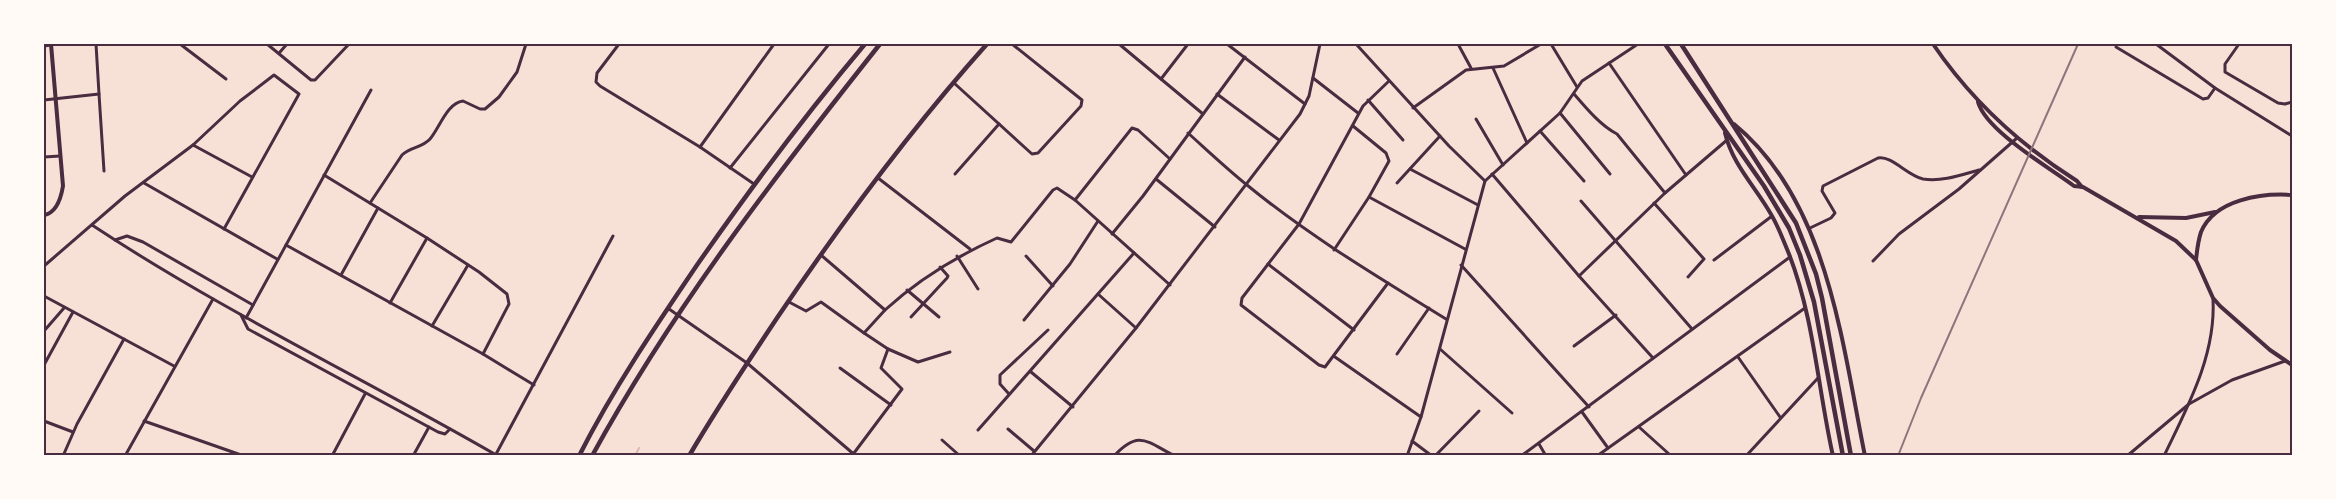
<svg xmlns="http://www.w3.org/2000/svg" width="2336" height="499" font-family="Karla,sans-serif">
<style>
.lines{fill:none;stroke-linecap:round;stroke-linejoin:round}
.stream{stroke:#dcb8b0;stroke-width:2}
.minor{stroke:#4a2c40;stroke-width:3}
.tertiary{stroke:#4a2c40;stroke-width:4}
.secondary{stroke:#4a2c40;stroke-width:4.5}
.primary{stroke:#4a2c40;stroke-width:4.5}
.rail{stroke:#8f747c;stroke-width:2}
.neatline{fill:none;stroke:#4a2c40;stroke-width:2}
</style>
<rect width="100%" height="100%" fill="#f7e1d7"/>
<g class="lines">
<polyline class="stream" points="635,456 639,448"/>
<g class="minor">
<polyline points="180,44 226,79"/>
<polyline points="267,44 311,80 315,80 349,44"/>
<polyline points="619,44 597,73 596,82 600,86 700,147 754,184"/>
<polyline points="1119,44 1203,114"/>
<polyline points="1227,44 1305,104"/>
<polyline points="1356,44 1449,146 1485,181"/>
<polyline points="1458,44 1471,68"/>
<polyline points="1551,44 1577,87"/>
<polyline points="2156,44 2215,88 2292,136"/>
<polyline points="2239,44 2225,64 2225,72 2278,103 2285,104 2292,102"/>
<polyline points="44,46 51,45"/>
<polyline points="2116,47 2203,99 2208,98 2215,88"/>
<polyline points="280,52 287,44"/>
<polyline points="1609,63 1686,175"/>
<polyline points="1493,68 1527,143"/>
<polyline points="1313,78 1358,113"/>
<polyline points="1161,79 1188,44"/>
<polyline points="954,83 1032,154 1038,153 1081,106 1082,100 1012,44"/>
<polyline points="99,94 104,171"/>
<polyline points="1217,94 1279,140"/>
<path d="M1574 94C1586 108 1601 126 1617 134L1665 193"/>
<polyline points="44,100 99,94 96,44"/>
<polyline points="1368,100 1403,140"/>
<polyline points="1413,108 1466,70 1504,66 1541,44"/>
<polyline points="1560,113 1610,174"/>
<polyline points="1476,119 1503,165"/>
<polyline points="1540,131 1584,181"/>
<path d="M1188 133C1208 151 1227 169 1247 185 1309 236 1378 277 1446 319"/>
<polyline points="193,145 252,177"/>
<polyline points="700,147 774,44"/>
<polyline points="44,157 60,156"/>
<polyline points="730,168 829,44"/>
<polyline points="1410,169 1478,205"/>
<polyline points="955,174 999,124"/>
<polyline points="1492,174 1579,276 1653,358"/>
<polyline points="324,175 427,238 479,272 507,294 509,304 483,354"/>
<polyline points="878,178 970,249"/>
<polyline points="1156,179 1215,227"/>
<polyline points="144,183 277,259"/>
<polyline points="1397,183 1440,136"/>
<polyline points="1369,197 1465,249"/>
<polyline points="1075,200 1132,128 1138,130 1170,159"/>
<polyline points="1581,201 1692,329"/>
<path d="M370 203 402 155C410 147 422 148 430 139 440 127 447 103 463 101L480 109H485L499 97 517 72 526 44"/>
<polyline points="1654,203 1704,259 1688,277"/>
<path d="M92 225C222 311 363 378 498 456"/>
<path d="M1810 228 1831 218 1835 213 1822 191 1823 186 1878 158C1891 155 1908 176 1923 179 1942 182 1961 175 1979 170"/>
<polyline points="1112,234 1143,196 1245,57"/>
<polyline points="115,240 127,236 143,242 253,305"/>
<polyline points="286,245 483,354 534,385"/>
<polyline points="1334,250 1369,197 1389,161 1386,153 1353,126"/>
<path d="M821 255 885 310C919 279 955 257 997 238L1011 242 1053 190 1057 188 1075 200 1170 285"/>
<polyline points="957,256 978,289"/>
<polyline points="1026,256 1053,286"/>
<polyline points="1714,260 1772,216"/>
<polyline points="1873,261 1899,234 1959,189 2017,138"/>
<polyline points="1268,264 1354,330"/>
<polyline points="1461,265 1589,407"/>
<polyline points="44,266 125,196 193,145 240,101 274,75 299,94 224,229"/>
<polyline points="341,275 378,208"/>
<polyline points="1579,276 1665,193 1727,140"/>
<polyline points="1388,283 1325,367 1319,365 1241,305 1242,298 1299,224 1363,106 1389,81"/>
<polyline points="907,290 939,317"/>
<polyline points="1098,294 1136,328"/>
<polyline points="44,296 174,366"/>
<polyline points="789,302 806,311 821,302 864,333 885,310"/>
<polyline points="390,303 427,238"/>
<polyline points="669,309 747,363 856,456"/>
<polyline points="241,315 248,329 438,432 445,434 450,429"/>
<polyline points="911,317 947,278 948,276 940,267"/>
<polyline points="246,318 371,90"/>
<polyline points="1024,320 1070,264 1098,221"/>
<polyline points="432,326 468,265"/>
<polyline points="44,331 64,308"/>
<polyline points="864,333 888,349 918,362 950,352"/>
<polyline points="1574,346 1616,315"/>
<polyline points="1440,349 1512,413"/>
<polyline points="1397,354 1429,308"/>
<polyline points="1335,357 1421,417"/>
<polyline points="1738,357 1780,417"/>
<polyline points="44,365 73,312"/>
<polyline points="840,368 891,405"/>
<polyline points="1031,372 1073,407"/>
<polyline points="1009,394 1000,384 1000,375 1048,330"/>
<polyline points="1582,412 1608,448"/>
<polyline points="44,421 73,432"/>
<polyline points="144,421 244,456"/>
<polyline points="1639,427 1669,454"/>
<polyline points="1008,429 1034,451"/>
<polyline points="978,430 1134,253"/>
<polyline points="942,440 960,456"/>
<polyline points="1412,441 1432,456"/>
<polyline points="1539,444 1546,456"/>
<polyline points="854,453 902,389 881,368 888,349"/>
<polyline points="63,456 77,424 124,339"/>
<polyline points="125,456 213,299"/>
<polyline points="332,456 365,394"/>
<polyline points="413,456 429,427"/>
<polyline points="495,456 613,236"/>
<polyline points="1031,456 1136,328 1300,114 1309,96 1320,44"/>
<path d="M1114 456C1139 429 1147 442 1175 456"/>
<polyline points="1407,456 1421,417 1485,181 1560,113 1582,81 1638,44"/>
<polyline points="1435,456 1479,411"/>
<polyline points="1521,456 1790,257"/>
<polyline points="1597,456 1805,308"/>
<polyline points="1746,456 1818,378"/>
<polyline points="2127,456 2189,404 2232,380 2285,361"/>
<path d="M2164 456C2188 406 2216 355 2213 299"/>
</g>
<g class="tertiary">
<path d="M1933 44C1971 100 2020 145 2077 181L2082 187"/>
<path d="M1978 102C1986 131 2050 168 2074 186L2083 187 2176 241 2196 260 2213 298 2220 306 2270 350 2292 365"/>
<path d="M1734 124C1828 201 1842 343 1865 456"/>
<path d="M1725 133C1733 166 1756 187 1772 216 1779 228 1784 242 1789 254 1814 318 1818 389 1833 456"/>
<path d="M44 215C57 213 61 198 63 186L51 44"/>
<polyline points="2139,217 2186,218 2215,212"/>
<path d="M2196 260C2197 250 2198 241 2201 232 2215 199 2262 193 2292 195"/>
</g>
<g class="secondary">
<path d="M579 456C613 389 655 327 697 265 750 189 805 115 865 44"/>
<path d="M592 456C673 308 776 175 880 44"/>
<path d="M689 456C717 408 747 363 777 318 842 222 910 130 987 44"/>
</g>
<g class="primary">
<polyline points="1665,44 1764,186 1789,228 1800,255 1814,302 1843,456"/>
<polyline points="1681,44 1796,223 1816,274 1822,298 1851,456"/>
</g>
<polyline class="rail" points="1898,456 1921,398 2078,44"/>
</g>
<rect width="2336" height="499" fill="none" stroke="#fffaf5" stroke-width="90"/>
<rect x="45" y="45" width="2246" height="409" class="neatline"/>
</svg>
